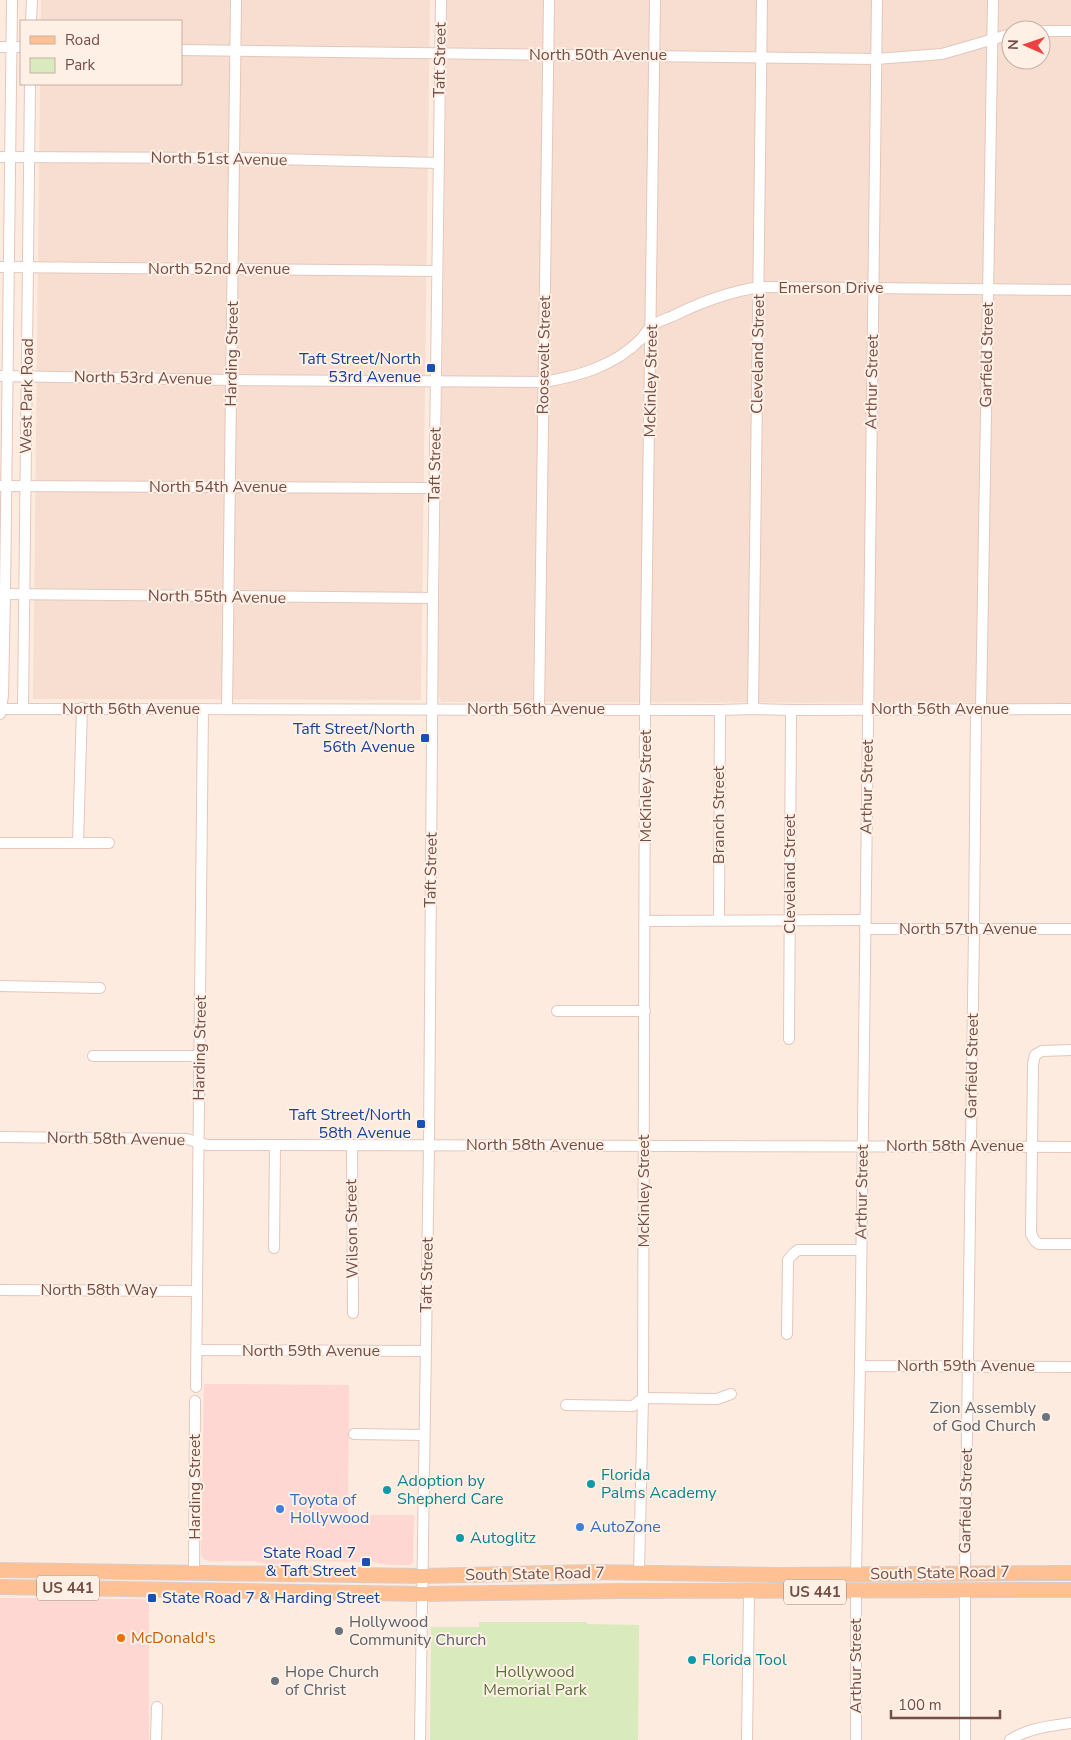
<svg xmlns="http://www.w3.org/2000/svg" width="1071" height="1740" font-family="'Nunito Sans',sans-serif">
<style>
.residential{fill:#f7ded0;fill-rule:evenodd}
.commercial{fill:#fed6d2}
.green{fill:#d9eabd}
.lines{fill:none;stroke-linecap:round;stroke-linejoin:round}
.minor-casing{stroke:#e3c7be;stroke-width:12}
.major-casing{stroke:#d8cdcb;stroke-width:16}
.minor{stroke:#fff;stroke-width:10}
.major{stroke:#ffc194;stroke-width:14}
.transit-dot{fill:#1a4fb4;stroke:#fff0e6;stroke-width:2}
.worship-dot{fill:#6b7280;stroke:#fff0e6;stroke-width:2}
.culture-dot{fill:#0f9aa8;stroke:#fff0e6;stroke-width:2}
.shop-dot{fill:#3f7fe0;stroke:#fff0e6;stroke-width:2}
.food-dot{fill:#e8710a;stroke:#fff0e6;stroke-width:2}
.labels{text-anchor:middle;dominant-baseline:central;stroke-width:4;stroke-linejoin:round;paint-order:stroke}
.shield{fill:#fff0e6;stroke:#9e7e76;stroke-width:1}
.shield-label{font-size:15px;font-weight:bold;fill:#744d46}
.street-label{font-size:16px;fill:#744d46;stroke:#fff0e6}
.transit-label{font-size:16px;fill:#164399;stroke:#fff0e6;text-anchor:end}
.worship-label{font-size:16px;fill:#5b616d;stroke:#fff0e6;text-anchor:start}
.culture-label{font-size:16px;fill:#0d838f;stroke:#fff0e6;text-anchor:start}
.shop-label{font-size:16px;fill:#366cbe;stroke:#fff0e6;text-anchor:start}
.food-label{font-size:16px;fill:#c56008;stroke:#fff0e6;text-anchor:start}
.park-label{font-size:16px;fill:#58743c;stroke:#fff0e6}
</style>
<rect width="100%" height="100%" fill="#fdebdf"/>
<g class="residential">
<polygon points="41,0 430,0 421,700 33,699 40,84 181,84 181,21 41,21"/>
<path d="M447 0H1071V703L441 702 438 693ZM1011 30H1041V60H1011Z"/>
</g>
<g class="commercial">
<polygon points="204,1384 349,1385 348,1515 414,1515 413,1563 409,1565 388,1565 373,1562 292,1561 286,1565 269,1564 253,1561 209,1561 203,1559 201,1553"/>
<polygon points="0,1598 149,1599 149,1740 0,1740"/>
</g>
<polygon class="green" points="479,1622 587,1622 587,1624 639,1625 638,1740 430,1740 431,1627 479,1627"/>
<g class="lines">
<g class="minor-casing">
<g id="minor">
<polyline points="31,21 32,0"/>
<polyline points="1041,31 1071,31"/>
<polyline points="0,47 21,47"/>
<polyline points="181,50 876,59 942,54 1011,34"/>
<polyline points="0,157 234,158 439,163"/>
<polyline points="0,267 437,271"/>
<path d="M0 376 231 380 544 382C579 376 614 366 640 340 645 336 647 329 652 326 658 321 666 319 673 316 701 302 728 292 759 287L1071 290"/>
<polyline points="0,486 436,488"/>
<polyline points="0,594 433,598"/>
<polyline points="227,708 236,0"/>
<polyline points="0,709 720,710 753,709 791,710 1071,709"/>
<polyline points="23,709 30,84"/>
<polyline points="753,709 762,0"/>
<polyline points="981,709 993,0"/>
<polyline points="539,710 549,0"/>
<polyline points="0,714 3,696 5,594 12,0"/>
<polyline points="0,843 109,843"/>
<polyline points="78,843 82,708"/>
<polyline points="719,920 720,710"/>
<polyline points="646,921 865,920"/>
<polyline points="865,929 1071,929"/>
<polyline points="0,986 100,988"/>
<polyline points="557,1011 645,1011"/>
<polyline points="789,1039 791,710"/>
<polyline points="1071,1050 1042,1051 1035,1055 1033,1064 1031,1234 1035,1241 1039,1244 1071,1244"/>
<polyline points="93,1056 200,1056"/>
<polyline points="0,1137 187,1139 207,1145 275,1145 1071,1147"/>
<polyline points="352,1145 353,1313"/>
<polyline points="274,1248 275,1145"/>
<polyline points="0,1290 197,1291"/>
<polyline points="787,1334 788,1260 793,1254 798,1250 861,1250"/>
<polyline points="197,1350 426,1351"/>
<polyline points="860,1366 1071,1367"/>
<polyline points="196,1387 203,709"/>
<polyline points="566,1405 633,1406 643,1398 717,1399 731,1394"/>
<polyline points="354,1434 424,1435"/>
<polyline points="639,1572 643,1398 645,709 655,0"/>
<polyline points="965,1573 974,929 976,709"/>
<polyline points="194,1574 195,1401"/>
<polyline points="856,1574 860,1366 877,0"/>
<polyline points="156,1740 157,1707"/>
<polyline points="420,1740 429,1145 433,598 441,0"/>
<polyline points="747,1740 749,1592"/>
<polyline points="856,1740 856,1591"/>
<polyline points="965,1740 965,1590"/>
<path d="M1010 1740C1028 1728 1050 1726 1071 1723"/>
</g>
</g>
<g class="major-casing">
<g id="major">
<polyline points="0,1570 422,1576 593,1572 777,1575 1071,1573"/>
<polyline points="0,1587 422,1594 620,1591 1071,1590"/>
</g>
</g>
<use href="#minor" class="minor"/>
<use href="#major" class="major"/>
</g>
<g class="transit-dot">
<rect x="426" y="363" width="10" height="10" rx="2.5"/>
<rect x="420" y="733" width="10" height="10" rx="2.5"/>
<rect x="416" y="1119" width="10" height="10" rx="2.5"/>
<rect x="361" y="1557" width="10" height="10" rx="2.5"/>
<rect x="147" y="1593" width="10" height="10" rx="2.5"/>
</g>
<g class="worship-dot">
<circle cx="1046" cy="1417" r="5"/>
<circle cx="339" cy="1631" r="5"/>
<circle cx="275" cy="1681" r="5"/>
</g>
<g class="culture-dot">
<circle cx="591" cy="1484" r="5"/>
<circle cx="387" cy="1490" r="5"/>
<circle cx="460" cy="1538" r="5"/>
<circle cx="692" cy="1660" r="5"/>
</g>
<g class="shop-dot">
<circle cx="280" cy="1509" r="5"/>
<circle cx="580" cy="1527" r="5"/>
</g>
<circle class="food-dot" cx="121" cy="1638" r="5"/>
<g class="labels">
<g class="shield">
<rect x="37" y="1575.5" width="62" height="25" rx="4"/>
<rect x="784" y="1579.5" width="62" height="25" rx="4"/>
</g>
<g class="shield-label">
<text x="68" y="1588">US 441</text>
<text x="815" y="1592">US 441</text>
</g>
<g class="street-label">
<text x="598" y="55">North 50th Avenue</text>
<text transform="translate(440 60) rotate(-89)">Taft Street</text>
<text transform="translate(219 159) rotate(1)">North 51st Avenue</text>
<text x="219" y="269">North 52nd Avenue</text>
<text x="831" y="288">Emerson Drive</text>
<text transform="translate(232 354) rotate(-89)">Harding Street</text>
<text transform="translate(758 354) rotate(-89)">Cleveland Street</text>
<text transform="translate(544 355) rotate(-89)">Roosevelt Street</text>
<text transform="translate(987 355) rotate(-89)">Garfield Street</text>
<text transform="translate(143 378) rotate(1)">North 53rd Avenue</text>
<text transform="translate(651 381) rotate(-89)">McKinley Street</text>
<text transform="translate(872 382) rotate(-89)">Arthur Street</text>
<text transform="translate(27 396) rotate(-89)">West Park Road</text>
<text transform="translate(435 465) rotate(-89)">Taft Street</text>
<text x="218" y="487">North 54th Avenue</text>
<text transform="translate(217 597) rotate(1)">North 55th Avenue</text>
<text x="131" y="709">North 56th Avenue</text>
<text x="536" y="709">North 56th Avenue</text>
<text x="940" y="709">North 56th Avenue</text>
<text transform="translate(646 786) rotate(-90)">McKinley Street</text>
<text transform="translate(867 787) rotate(-89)">Arthur Street</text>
<text transform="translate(719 815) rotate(-90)">Branch Street</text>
<text transform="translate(431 870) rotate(-89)">Taft Street</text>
<text transform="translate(790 874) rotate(-90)">Cleveland Street</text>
<text x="968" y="929">North 57th Avenue</text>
<text transform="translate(200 1048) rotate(-89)">Harding Street</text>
<text transform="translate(972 1066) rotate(-89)">Garfield Street</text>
<text transform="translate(116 1139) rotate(1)">North 58th Avenue</text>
<text x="535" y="1145">North 58th Avenue</text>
<text x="955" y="1146">North 58th Avenue</text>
<text transform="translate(644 1191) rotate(-90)">McKinley Street</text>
<text transform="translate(862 1192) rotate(-89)">Arthur Street</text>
<text transform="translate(352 1229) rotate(-91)">Wilson Street</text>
<text transform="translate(427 1275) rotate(-89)">Taft Street</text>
<text x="99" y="1290">North 58th Way</text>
<text x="311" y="1351">North 59th Avenue</text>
<text x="966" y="1366">North 59th Avenue</text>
<text transform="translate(195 1487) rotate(-90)">Harding Street</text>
<text transform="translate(966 1501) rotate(-89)">Garfield Street</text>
<text transform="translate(940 1573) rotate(-1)">South State Road 7</text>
<text transform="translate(535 1574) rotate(-1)">South State Road 7</text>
<text transform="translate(856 1666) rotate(-90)">Arthur Street</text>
</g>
<g class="transit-label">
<text x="421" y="359">Taft Street/North<tspan x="421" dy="18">53rd Avenue</tspan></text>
<text x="415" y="729">Taft Street/North<tspan x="415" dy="18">56th Avenue</tspan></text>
<text x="411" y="1115">Taft Street/North<tspan x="411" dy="18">58th Avenue</tspan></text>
<text x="356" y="1553">State Road 7<tspan x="356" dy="18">&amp; Taft Street</tspan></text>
<text x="162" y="1598" text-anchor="start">State Road 7 &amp; Harding Street</text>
</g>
<g class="worship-label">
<text x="1036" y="1408" text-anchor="end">Zion Assembly<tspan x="1036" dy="18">of God Church</tspan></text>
<text x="349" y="1622">Hollywood<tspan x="349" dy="18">Community Church</tspan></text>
<text x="285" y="1672">Hope Church<tspan x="285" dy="18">of Christ</tspan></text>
</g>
<g class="culture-label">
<text x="601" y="1475">Florida<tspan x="601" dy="18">Palms Academy</tspan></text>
<text x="397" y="1481">Adoption by<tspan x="397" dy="18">Shepherd Care</tspan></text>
<text x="470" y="1538">Autoglitz</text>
<text x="702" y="1660">Florida Tool</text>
</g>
<g class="shop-label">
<text x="290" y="1500">Toyota of<tspan x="290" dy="18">Hollywood</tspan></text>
<text x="590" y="1527">AutoZone</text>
</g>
<g class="food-label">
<text x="131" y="1638">McDonald's</text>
</g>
<g class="park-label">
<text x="535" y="1672">Hollywood<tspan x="535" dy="18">Memorial Park</tspan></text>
</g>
</g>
<rect x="20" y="20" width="162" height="65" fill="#fff0e6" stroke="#c7afa6"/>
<rect x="30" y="36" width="25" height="8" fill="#ffc194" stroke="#c7afa6"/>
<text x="65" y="45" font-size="15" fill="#744d46">Road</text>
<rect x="30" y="58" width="25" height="15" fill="#d9eabd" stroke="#c7afa6"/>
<text x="65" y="70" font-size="15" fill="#744d46">Park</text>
<g transform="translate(1026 45) rotate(272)"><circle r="24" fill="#fff0e6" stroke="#c7afa6"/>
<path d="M0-4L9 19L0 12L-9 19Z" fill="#ec413e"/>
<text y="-8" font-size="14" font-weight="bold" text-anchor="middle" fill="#744d46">N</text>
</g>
<path d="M891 1710v8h109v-8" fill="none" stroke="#744d46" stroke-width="2.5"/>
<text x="898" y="1710" font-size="15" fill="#744d46" stroke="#fff0e6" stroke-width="4" paint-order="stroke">100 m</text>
</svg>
